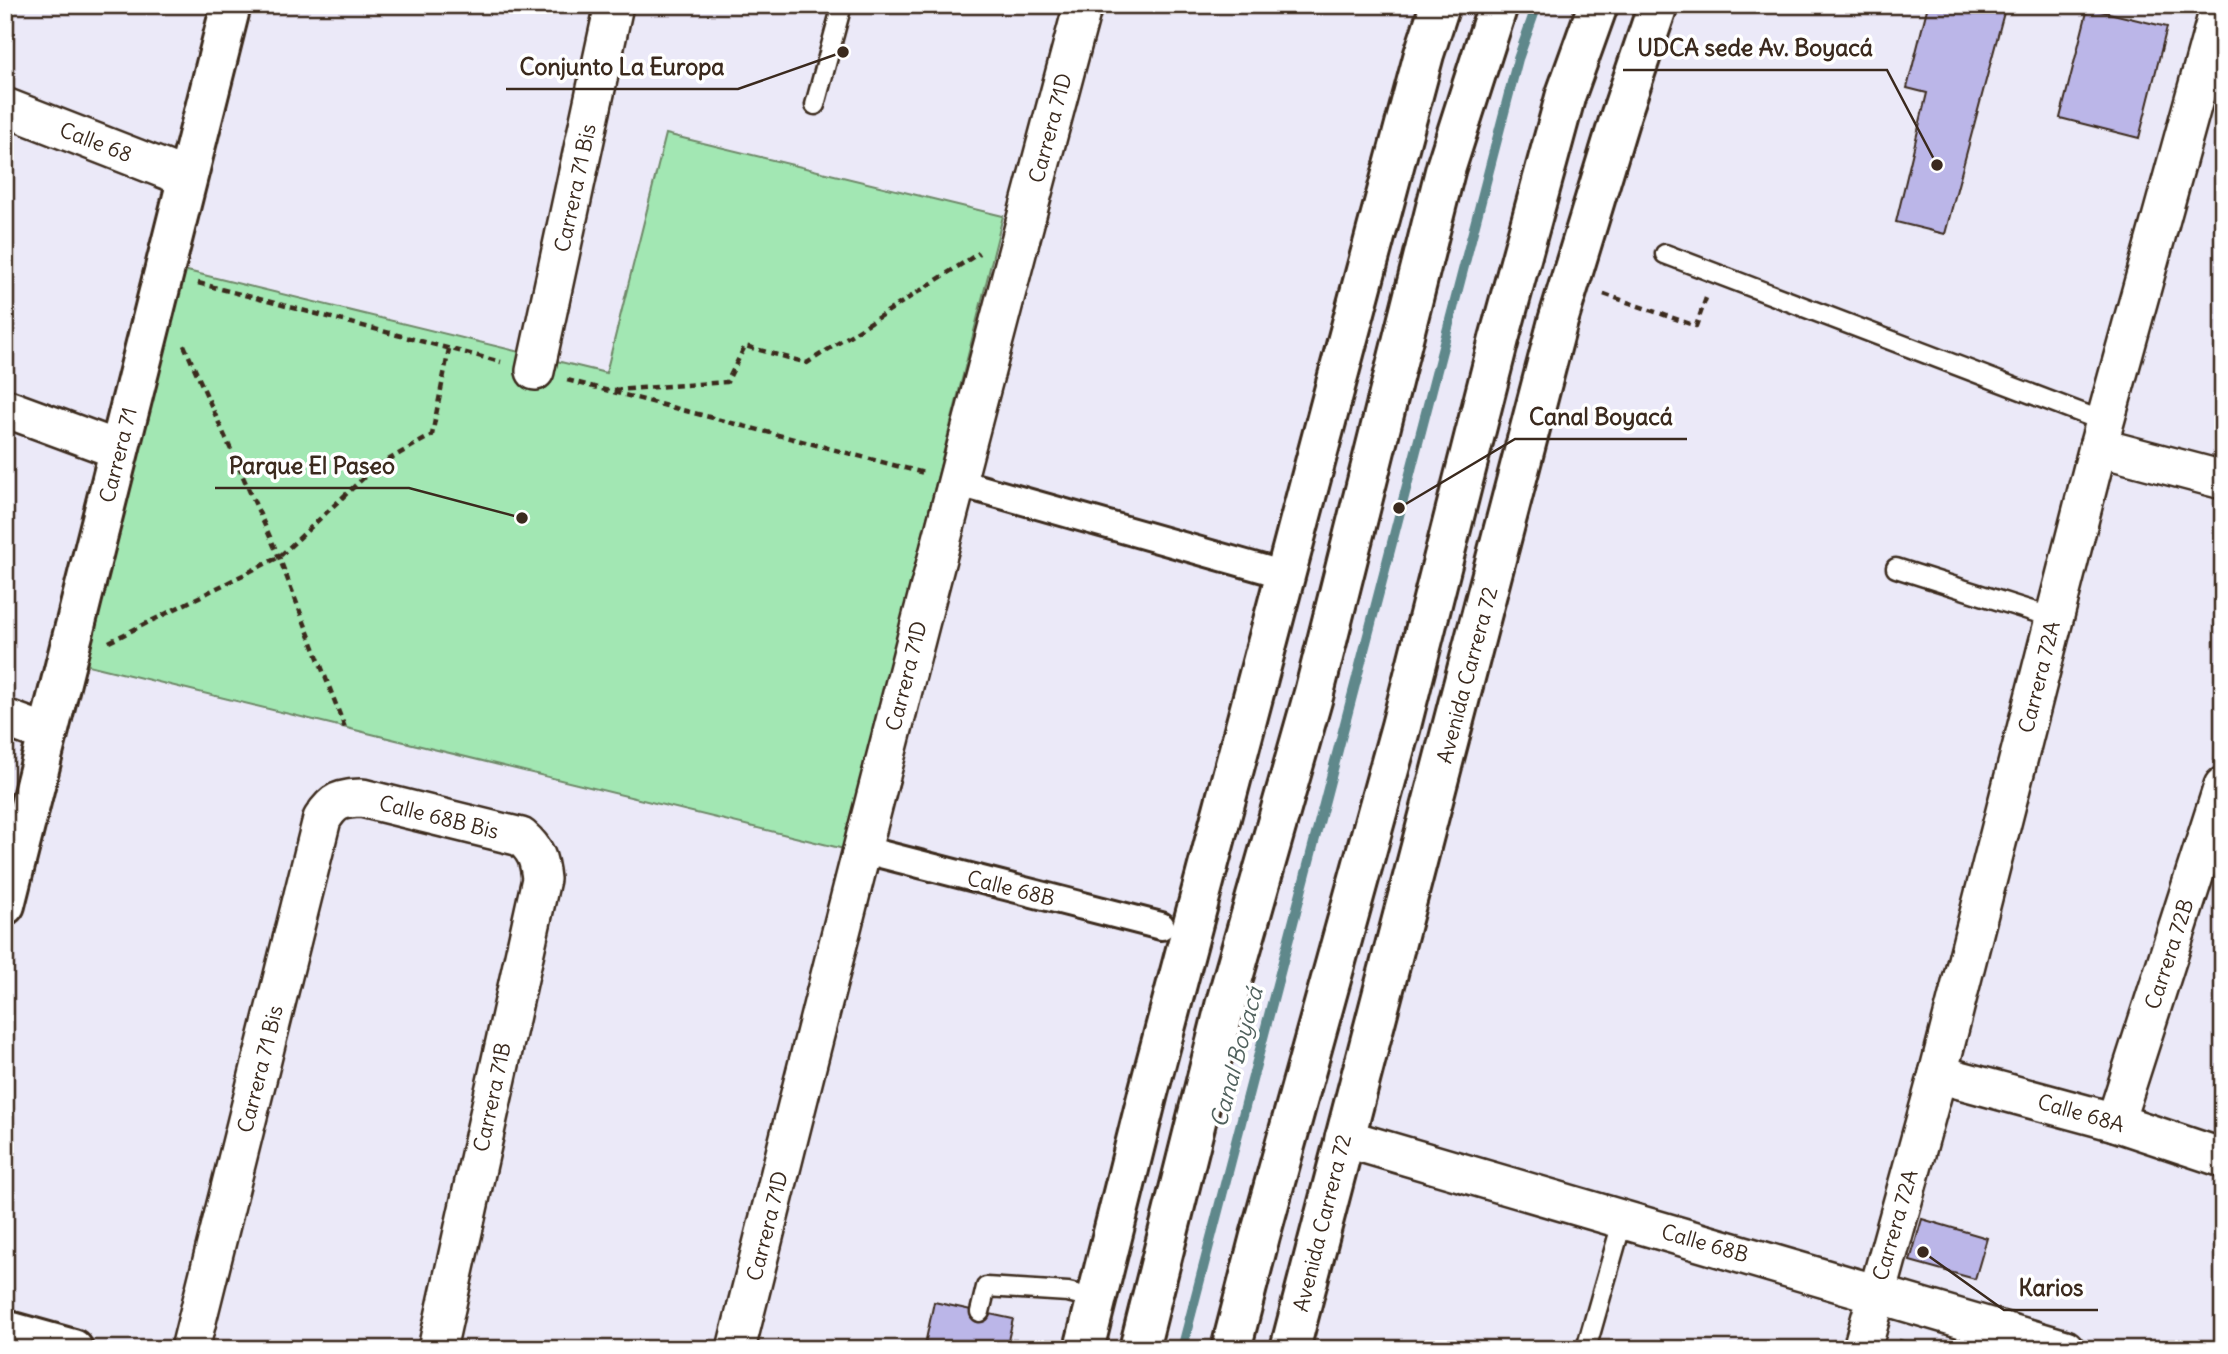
<svg xmlns="http://www.w3.org/2000/svg" width="2228" height="1354" font-family="Delius,sans-serif">
<style>
.green{fill:#a2e7b3;stroke:#6e8868;stroke-width:2}
.lines{fill:none;stroke-linecap:round;stroke-linejoin:round}
.stream{stroke:#5f888b;stroke-width:10}
.building{fill:#bbb6e8;stroke:#3b2a1e;stroke-width:2}
.service-casing{stroke:#3b2a1e;stroke-width:23}
.pedestrian-casing{stroke:#3b2a1e;stroke-width:32}
.minor-casing{stroke:#3b2a1e;stroke-width:42}
.tertiary-casing{stroke:#3b2a1e;stroke-width:44}
.trunk-casing{stroke:#3b2a1e;stroke-width:44}
.path{stroke:#3b2a1e;stroke-width:4.5;stroke-dasharray:7 5;stroke-linecap:butt}
.service{stroke:#fff;stroke-width:18}
.pedestrian{stroke:#fff;stroke-width:26}
.minor{stroke:#fff;stroke-width:37}
.tertiary{stroke:#fff;stroke-width:38}
.trunk{stroke:#fff;stroke-width:38}
.labels{text-anchor:middle;dominant-baseline:central;stroke-width:7;stroke-linejoin:round;paint-order:stroke}
.street-label{font-size:21px;fill:#3b2a1e;stroke:#fff}
.water-label{font-size:23px;font-style:italic;fill:#50615d;stroke:#fff}
.leader{fill:none;stroke:#3b2a1e;stroke-width:2.5}
.callout-dot{fill:#3b2a1e;stroke:#fff;stroke-width:2.5}
.callout-label{font-size:23px;text-anchor:middle;font-weight:bold;fill:#3b2a1e;stroke:#fff;stroke-width:7;stroke-linejoin:round;paint-order:stroke}
</style>
<rect width="100%" height="100%" fill="#ebe9f8"/>
<filter id="ink" filterUnits="userSpaceOnUse"><feTurbulence type="fractalNoise" baseFrequency=".0143" numOctaves="2"/><feDisplacementMap in="SourceGraphic" scale="14" xChannelSelector="R" yChannelSelector="G"/><feConvolveMatrix kernelMatrix="1 2 1 2 8 2 1 2 1" color-interpolation-filters="sRGB"/></filter>
<g filter="url(#ink)">
<polygon class="green" points="666,134 1003,216 844,849 80,663 179,269 606,373"/>
<g class="lines">
<polyline class="stream" points="1182,1349 1518,59 1537,5"/>
</g>
<g class="building">
<polygon points="1928,5 2006,5 1945,234 1896,222 1927,93 1907,88"/>
<polygon points="2088,8 2167,27 2139,138 2060,118"/>
<polygon points="1922,1219 1987,1238 1975,1279 1910,1261"/>
<polygon points="934,1302 1013,1319 1006,1349 924,1349"/>
<polygon points="1900,1340 1930,1349 1898,1349"/>
</g>
<g class="lines">
<g class="service-casing">
<g id="service">
<polyline points="815,105 842,5"/>
<polyline points="1665,254 2105,422"/>
<polyline points="1896,568 2054,618"/>
<polyline points="980,1312 986,1287 1068,1292 1096,1299"/>
<polyline points="1586,1349 1623,1219"/>
</g>
</g>
<g class="pedestrian-casing">
<g id="pedestrian">
<polyline points="956,482 1285,575"/>
<polyline points="861,849 1161,926"/>
</g>
</g>
<g class="minor-casing">
<g id="minor">
<polyline points="5,107 187,178"/>
<polyline points="535,371 614,5"/>
<polyline points="5,408 119,450"/>
<polyline points="2098,447 2223,480"/>
<polyline points="5,718 48,734"/>
<polyline points="1938,1074 2115,1122 2223,1158"/>
<polyline points="2115,1122 2223,786"/>
<polyline points="1344,1138 2065,1349"/>
<path d="M190 1349 322 819C334 800 340 799 362 798L521 837C536 850 539 859 541 879L437 1349"/>
<path d="M736 1349C848 900 963 452 1083 5"/>
<polyline points="1862,1349 1938,1074 2098,447 2220,5"/>
</g>
</g>
<g class="tertiary-casing">
<g id="tertiary">
<polyline points="5,905 231,5"/>
<polyline points="5,1330 73,1349"/>
</g>
</g>
<g class="trunk-casing">
<g id="trunk">
<polyline points="1084,1349 1148,1093 1364,278 1424,54 1440,5"/>
<polyline points="1139,1349 1225,1006 1314,693 1446,167 1498,5"/>
<polyline points="1231,1349 1260,1236 1401,726 1499,339 1566,94 1598,5"/>
<polyline points="1290,1349 1558,321 1621,114 1658,5"/>
</g>
</g>
<g class="path">
<polyline points="198,283 501,362"/>
<polyline points="1604,294 1696,326 1706,298"/>
<polyline points="184,345 279,557 345,728"/>
<polyline points="567,380 924,473"/>
<polyline points="614,390 727,382 745,346 807,363 979,253"/>
<polyline points="109,642 279,557 374,468 432,435 449,349"/>
</g>
<use href="#service" class="service"/>
<use href="#pedestrian" class="pedestrian"/>
<use href="#minor" class="minor"/>
<use href="#tertiary" class="tertiary"/>
<use href="#trunk" class="trunk"/>
</g>
</g>
<g class="labels">
<g class="street-label">
<text transform="translate(1050 128) rotate(-75)">Carrera 71D</text>
<text transform="translate(96 142) rotate(21)">Calle 68</text>
<text transform="translate(575 188) rotate(-78)">Carrera 71 Bis</text>
<text transform="translate(118 455) rotate(-76)">Carrera 71</text>
<text transform="translate(1467 675) rotate(-75)">Avenida Carrera 72</text>
<text transform="translate(906 676) rotate(-76)">Carrera 71D</text>
<text transform="translate(2039 677) rotate(-76)">Carrera 72A</text>
<text transform="translate(439 817) rotate(14)">Calle 68B Bis</text>
<text transform="translate(1011 888) rotate(14)">Calle 68B</text>
<text transform="translate(2169 954) rotate(-72)">Carrera 72B</text>
<text transform="translate(260 1069) rotate(-76)">Carrera 71 Bis</text>
<text transform="translate(492 1097) rotate(-78)">Carrera 71B</text>
<text transform="translate(2081 1113) rotate(16)">Calle 68A</text>
<text transform="translate(1322 1223) rotate(-76)">Avenida Carrera 72</text>
<text transform="translate(1895 1225) rotate(-74)">Carrera 72A</text>
<text transform="translate(767 1226) rotate(-76)">Carrera 71D</text>
<text transform="translate(1705 1243) rotate(16)">Calle 68B</text>
</g>
<g class="water-label">
<text transform="translate(1236 1057) rotate(-75)">Canal Boyacá</text>
</g>
</g>
<path class="leader" d="M1937 165L1887 70H1623M843 52L738 89H506M1399 508L1515 439H1687M522 518L409 488H215M1923 1252L2004 1310H2098"/>
<g class="callout-dot">
<circle cx="1937" cy="165" r="7"/>
<circle cx="843" cy="52" r="7"/>
<circle cx="1399" cy="508" r="7"/>
<circle cx="522" cy="518" r="7"/>
<circle cx="1923" cy="1252" r="7"/>
</g>
<g class="callout-label">
<text x="1755" y="56">UDCA sede Av. Boyacá</text>
<text x="622" y="75">Conjunto La Europa</text>
<text x="1601" y="425">Canal Boyacá</text>
<text x="312" y="474">Parque El Paseo</text>
<text x="2051" y="1296">Karios</text>
</g>
<rect width="2228" height="1354" fill="none" stroke="#fff" stroke-width="28"/>
<rect x="14" y="14" width="2200" height="1326" fill="none" stroke="#3b2a1e" stroke-width="2.5" filter="url(#ink)"/>
</svg>
